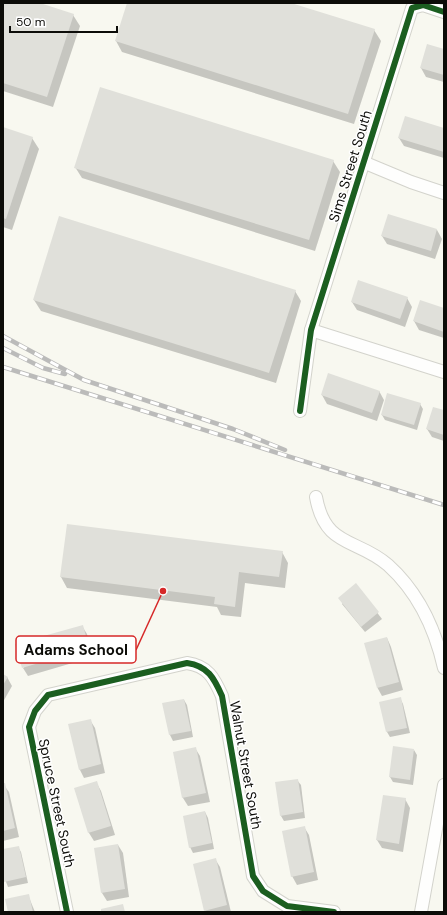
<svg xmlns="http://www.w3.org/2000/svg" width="447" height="915" font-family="'DM Sans',sans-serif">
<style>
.shadow{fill:#0003}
.building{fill:#e0e0da}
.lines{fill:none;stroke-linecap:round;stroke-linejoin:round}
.street-casing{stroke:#d3d3cc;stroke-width:14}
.street{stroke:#fefefd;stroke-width:12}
.rail-casing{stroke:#bbbbba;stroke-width:4.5}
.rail{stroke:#fff;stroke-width:3;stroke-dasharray:9;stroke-linecap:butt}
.cycleway-casing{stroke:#fff;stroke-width:8}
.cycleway{stroke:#1b5e20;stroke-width:6}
.labels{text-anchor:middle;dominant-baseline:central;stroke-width:3;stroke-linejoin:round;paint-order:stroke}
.street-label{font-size:14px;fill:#0c0c08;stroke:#fff}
.leader{fill:none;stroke:#d62828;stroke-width:1.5}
.callout-dot{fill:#d62828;stroke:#fff;stroke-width:1.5}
.callout{fill:#fff;stroke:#d62828;stroke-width:1.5}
.callout-label{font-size:15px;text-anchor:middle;font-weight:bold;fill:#0c0c08}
</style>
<rect width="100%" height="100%" fill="#f8f8f0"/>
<g class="shadow">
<polygon points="3,3 37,3 73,15 80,26 53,107 3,91"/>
<polygon points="128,3 287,3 374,30 381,41 354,124 122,52 116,41"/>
<polygon points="444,50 444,82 426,77 421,68"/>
<polygon points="3,128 32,138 39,149 12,230 3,227"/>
<polygon points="444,129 444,158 404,146 399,138"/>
<polygon points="333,161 340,172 315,251 82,178 75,167"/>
<polygon points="437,230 442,239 435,259 387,244 382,236"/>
<polygon points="295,291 301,301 276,383 41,311 34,300"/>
<polygon points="407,298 412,307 405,327 357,310 352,302"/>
<polygon points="444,309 444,338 419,330 414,321"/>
<polygon points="379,391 384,400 377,421 327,404 322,395"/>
<polygon points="420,404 423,409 417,430 385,420 382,415"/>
<polygon points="444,411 444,441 432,437 427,429"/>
<polygon points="68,525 282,552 288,563 285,588 245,583 241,617 221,615 217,607 67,588 61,577"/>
<polygon points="356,585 382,619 365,632 342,604"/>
<polygon points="82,626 87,634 93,657 28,676 23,668"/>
<polygon points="387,638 391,647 403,690 382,696 377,687"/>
<polygon points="3,675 7,677 12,686 3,702"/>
<polygon points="400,698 403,704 410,733 390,737 387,732 381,703"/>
<polygon points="184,700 187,705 193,737 173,741 170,735 164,704"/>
<polygon points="90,720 95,728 105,773 84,778 80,770"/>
<polygon points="195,748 200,756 210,802 188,806 183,798 174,753"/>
<polygon points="414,750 417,755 413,785 393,782 390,777"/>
<polygon points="297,780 301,785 305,818 284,821 281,816"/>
<polygon points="96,782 101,791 115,835 94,841 89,833 75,789"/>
<polygon points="3,784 9,792 19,837 3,841"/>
<polygon points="405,799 410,808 403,852 382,848 377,840"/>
<polygon points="205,812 208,818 214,849 193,853 190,847"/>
<polygon points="304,827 309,835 318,880 297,885 292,876"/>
<polygon points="118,845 123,853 129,897 107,901 102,893"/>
<polygon points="18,847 21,852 28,883 8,887 3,874 3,850"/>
<polygon points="215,859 220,867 231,912 206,912 205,910"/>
<polygon points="28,895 35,912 9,912"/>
</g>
<g class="building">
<polygon points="3,3 40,3 74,14 47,97 3,83"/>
<polygon points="127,3 291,3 375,29 348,114 115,41"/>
<polygon points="427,44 444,49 444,75 420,68"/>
<polygon points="100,87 334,160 309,240 74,168"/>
<polygon points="405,116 444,128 444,152 398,138"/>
<polygon points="3,127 33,137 6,219 3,218"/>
<polygon points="388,214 437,229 431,251 381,236"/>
<polygon points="59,216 296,290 269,373 33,300"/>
<polygon points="358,280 408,297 400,319 351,302"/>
<polygon points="420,300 444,308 444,332 413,321"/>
<polygon points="328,373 380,391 372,413 321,395"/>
<polygon points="387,393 421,403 414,425 381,415"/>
<polygon points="433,407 444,410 444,435 426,429"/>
<polygon points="67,524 283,551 279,577 239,572 235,607 214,604 215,597 60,577"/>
<polygon points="356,583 379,612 361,627 338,598"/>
<polygon points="83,625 89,648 22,668 15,644"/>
<polygon points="387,637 399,682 377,688 364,643"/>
<polygon points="3,674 8,677 3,685"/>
<polygon points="401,697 407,728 386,732 379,702"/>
<polygon points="184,699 191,731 169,735 162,703"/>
<polygon points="91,719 101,764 79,770 68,724"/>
<polygon points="393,746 414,749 410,780 389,777"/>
<polygon points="196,747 206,793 182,798 173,752"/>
<polygon points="298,779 303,812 280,816 275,782"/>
<polygon points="97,781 111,826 88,833 74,788"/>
<polygon points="3,783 5,783 15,828 3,831"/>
<polygon points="383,795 406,798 399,844 376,840"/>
<polygon points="205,811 212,843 189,848 183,816"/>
<polygon points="305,826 314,872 291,877 282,831"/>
<polygon points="118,844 125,889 101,893 94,848"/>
<polygon points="19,846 26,877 4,882 3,849"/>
<polygon points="216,858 227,905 204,911 193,864"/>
<polygon points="29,894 33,912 8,912 5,899"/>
<polygon points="123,904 125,912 101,912 101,909"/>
</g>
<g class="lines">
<g class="street-casing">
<g id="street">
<polyline points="363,162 411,182 444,193"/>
<polyline points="311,330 444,372"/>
<polyline points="300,411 311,330 412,8 423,5 444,12"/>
<path d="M316 497C325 548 357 538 388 565 419 593 435 628 444 668"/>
<path d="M67 912 29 727 35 711 48 695 187 663C208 666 214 678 222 696L253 876 263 891 287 906 334 912"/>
<polyline points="421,912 444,785"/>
</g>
</g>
<use href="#street" class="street"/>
<g class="rail-casing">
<g id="rail">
<polyline points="3,336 84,380 233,429 285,450"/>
<polyline points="3,348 43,368 65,374"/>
<polyline points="3,367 444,505"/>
</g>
</g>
<use href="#rail" class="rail"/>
<g class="cycleway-casing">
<g id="cycleway">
<polyline points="300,411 311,330 412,8 423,5 444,12"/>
<path d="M67 912 29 727 35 711 48 695 187 663C208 666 214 678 222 696L253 876 263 891 287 906 334 912"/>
</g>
</g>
<use href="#cycleway" class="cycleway"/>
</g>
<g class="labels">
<g class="street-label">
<text transform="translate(350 166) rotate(-73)">Sims Street South</text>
<text transform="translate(246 765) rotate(80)">Walnut Street South</text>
<text transform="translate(57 803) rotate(78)">Spruce Street South</text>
</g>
</g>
<path class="leader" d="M163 591L136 650"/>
<circle class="callout-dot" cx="163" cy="591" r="4"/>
<rect class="callout" x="16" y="636" width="120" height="27" rx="4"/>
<g class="callout-label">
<text x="76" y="655">Adams School</text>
</g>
<rect width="447" height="915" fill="none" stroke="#0c0c08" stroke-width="8"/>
<path d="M10 26v6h107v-6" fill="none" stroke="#0c0c08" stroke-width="2"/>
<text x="16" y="26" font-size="12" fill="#0c0c08" stroke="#ffffff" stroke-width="3" paint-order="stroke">50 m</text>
</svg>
